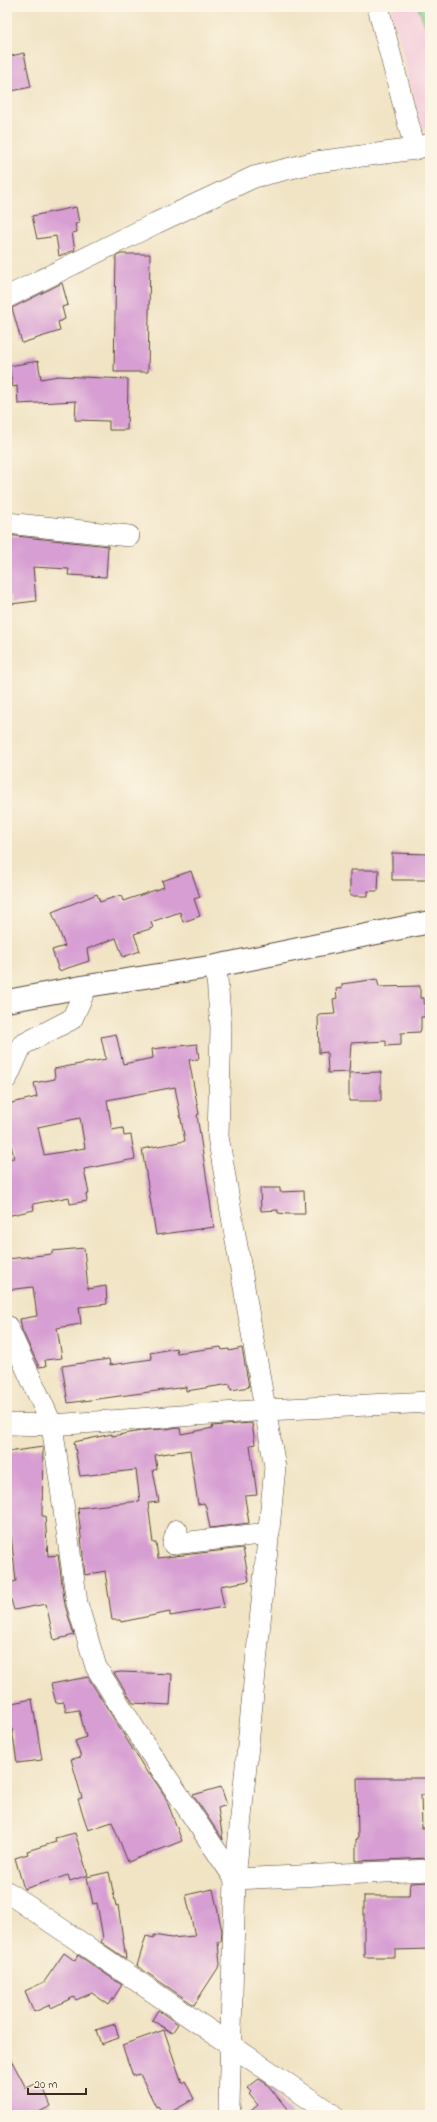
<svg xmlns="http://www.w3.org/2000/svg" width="437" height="2122" font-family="'Indie Flower',sans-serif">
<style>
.built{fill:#f4cfdc}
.green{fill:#90d994;stroke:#668259}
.building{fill:#d79ed3;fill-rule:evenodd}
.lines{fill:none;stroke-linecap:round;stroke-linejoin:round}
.minor-casing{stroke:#564637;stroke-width:22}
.tertiary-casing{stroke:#564637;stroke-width:24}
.minor{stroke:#fff;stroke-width:21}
.tertiary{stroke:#fff;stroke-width:22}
</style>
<rect width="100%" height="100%" fill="#fcf5e5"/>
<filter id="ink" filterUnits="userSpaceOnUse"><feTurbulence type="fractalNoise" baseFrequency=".025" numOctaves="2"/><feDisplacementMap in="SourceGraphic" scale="8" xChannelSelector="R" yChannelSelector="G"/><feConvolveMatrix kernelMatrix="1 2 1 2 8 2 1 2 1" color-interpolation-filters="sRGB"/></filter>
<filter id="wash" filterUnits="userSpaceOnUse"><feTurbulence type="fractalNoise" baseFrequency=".012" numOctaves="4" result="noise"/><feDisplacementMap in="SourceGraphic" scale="16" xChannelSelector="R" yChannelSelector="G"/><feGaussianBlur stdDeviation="0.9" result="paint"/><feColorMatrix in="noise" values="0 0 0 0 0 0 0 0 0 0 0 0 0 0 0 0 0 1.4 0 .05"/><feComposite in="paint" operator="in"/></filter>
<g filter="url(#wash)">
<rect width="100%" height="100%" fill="#f1e4c5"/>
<polygon class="built" points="391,7 430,7 430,126 422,129"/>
<polygon class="green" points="418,7 430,7 430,37"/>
<g id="blocks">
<g class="building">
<polygon points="24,53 31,87 7,92 7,57"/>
<polygon points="76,207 79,223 75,224 77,232 72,233 75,250 59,256 56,236 37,239 32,216"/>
<polygon points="121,254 150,254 148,372 114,372 116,256"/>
<polygon points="62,283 68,305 62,307 65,319 58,322 60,331 22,343 12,308"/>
<polygon points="38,361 41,379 58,376 128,379 127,430 109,430 109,421 75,420 76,401 18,404 17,386 13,387 9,366"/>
<polygon points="7,535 108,546 106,577 68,575 69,569 33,567 36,601 11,604 11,596 7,596"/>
<polygon points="392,853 430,854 430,880 392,880"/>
<polygon points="350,870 379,870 378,891 368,891 368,896 350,896"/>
<polygon points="191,871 200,897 194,899 200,916 183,922 180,912 151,922 153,928 134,934 140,951 123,957 116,938 87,949 89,961 59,971 52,950 65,946 52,912 97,894 100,902 121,895 123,901 164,887 162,881"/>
<polygon points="377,979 379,987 420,986 420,998 424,998 425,1017 421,1017 421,1029 420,1032 401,1033 401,1045 386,1046 386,1041 351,1043 349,1072 328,1073 327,1052 319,1053 318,1015 335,1014 333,999 337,998 336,989 342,988 342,984"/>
<path d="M116 1034 123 1064 153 1058 152 1049 197 1044 199 1059 189 1060 199 1114 197 1115 214 1227 156 1235 142 1149 185 1141 175 1087 107 1100 112 1130 123 1128 124 1136 131 1135 135 1159 84 1169 89 1194H86L87 1201 70 1204 69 1197 33 1204 34 1210 7 1216V1159L14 1158 7 1126V1104L37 1097 34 1083 55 1079 54 1069 106 1059 101 1037ZM80 1118 85 1148 44 1155 38 1127Z"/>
<polygon points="381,1072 381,1101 349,1101 349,1073"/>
<polygon points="260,1188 280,1188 280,1192 304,1191 305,1214 287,1214 278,1213 278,1210 261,1211"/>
<polygon points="84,1248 88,1289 106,1286 107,1304 79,1307 81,1324 57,1328 62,1358 45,1360 46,1366 39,1367 22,1330 20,1319 37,1316 33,1287 7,1290 7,1259 52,1254 52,1251"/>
<polygon points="221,1347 222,1350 229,1349 229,1351 242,1348 249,1387 231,1390 230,1384 186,1391 186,1387 68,1403 62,1366 109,1359 110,1365 152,1359 150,1353 176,1348 177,1353"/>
<polygon points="252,1423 255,1444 250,1445 257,1495 245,1496 245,1498 249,1523 210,1528 206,1507 204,1503 198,1504 190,1450 155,1455 157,1469 153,1470 159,1502 148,1503 153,1543 156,1543 158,1558 243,1548 249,1581 220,1586 224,1607 170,1616 170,1612 121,1622 120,1620 112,1620 105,1571 85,1575 78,1508 140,1501 136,1470 80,1476 74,1442 112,1434 112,1436 147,1430 180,1428 181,1434 213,1428 212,1426"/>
<polygon points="43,1447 42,1516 45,1516 48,1556 58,1555 65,1605 74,1635 54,1640 46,1604 14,1610 7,1586 7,1584 16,1581 7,1498 7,1452"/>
<polygon points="121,1672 172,1674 170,1705 133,1703 114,1673"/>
<polygon points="88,1677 148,1774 150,1774 165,1796 182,1841 128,1862 112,1822 88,1830 78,1799 82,1798 71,1759 81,1757 75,1741 86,1737 79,1710 66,1712 64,1702 56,1703 51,1684"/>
<polygon points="32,1699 42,1760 17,1763 12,1729 7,1730 7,1704"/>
<polygon points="357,1778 430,1778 430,1795 421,1795 422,1828 430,1828 430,1858 356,1861 356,1839 358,1839"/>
<polygon points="221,1787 227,1805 218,1808 223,1840 193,1795"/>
<polygon points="75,1833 88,1875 70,1881 68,1875 24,1889 15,1858 28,1854 27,1851 56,1842 55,1838"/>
<polygon points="109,1872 116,1906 118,1905 126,1959 101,1942 103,1938 97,1903 93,1904 87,1877"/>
<polygon points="430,1882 430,1949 395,1950 395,1957 364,1957 364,1896 409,1896 410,1883"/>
<polygon points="213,1889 222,1931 221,1942 218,1942 220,1965 194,2005 137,1966 146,1936 154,1938 154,1935 171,1938 195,1936 186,1895"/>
<polygon points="64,1953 75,1961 78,1955 122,1985 109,2005 92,1993 76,2000 74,1997 51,2008 50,2005 34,2012 25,1991 44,1982"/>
<polygon points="158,2010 178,2024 172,2033 152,2020"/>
<polygon points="115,2024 119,2038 101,2044 96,2030"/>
<polygon points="164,2030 182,2083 185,2081 194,2099 166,2115 163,2115 158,2106 156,2107 140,2074 133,2076 122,2045"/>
<polygon points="7,2052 26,2088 41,2082 51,2106 33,2115 7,2115"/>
<polygon points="259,2079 267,2084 292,2115 246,2115 258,2105 249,2094 251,2092 247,2088"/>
</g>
</g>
</g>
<g filter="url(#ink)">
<use href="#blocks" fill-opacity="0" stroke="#564637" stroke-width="1"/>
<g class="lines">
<g class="minor-casing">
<g id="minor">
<polyline points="378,7 415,149"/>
<polyline points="7,297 156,223 254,177 316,162 415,149 430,144"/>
<polyline points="7,523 129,536"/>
<polyline points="216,966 221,1028 218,1136 275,1467 235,1879 229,2107 231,2115"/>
<polyline points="7,1078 22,1045 72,1019 87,986"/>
<polyline points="7,1326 52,1425 77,1603 96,1667 141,1739 235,1879"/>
<polyline points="7,1424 52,1425 266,1410 430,1402"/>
<polyline points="177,1530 173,1544 269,1533"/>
<polyline points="235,1879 430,1870"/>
<polyline points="7,1892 333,2115"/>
</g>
</g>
<g class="tertiary-casing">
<polyline id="tertiary" points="7,1001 87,986 216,966 430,922"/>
</g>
<use href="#minor" class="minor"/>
<use href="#tertiary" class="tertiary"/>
</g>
</g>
<rect width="437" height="2122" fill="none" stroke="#fcf5e5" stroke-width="24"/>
<path d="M28 2088v6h58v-6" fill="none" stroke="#3b2a1e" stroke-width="2"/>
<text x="34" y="2088" font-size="12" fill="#3b2a1e" stroke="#fcf5e5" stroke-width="3" paint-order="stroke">20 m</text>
</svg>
